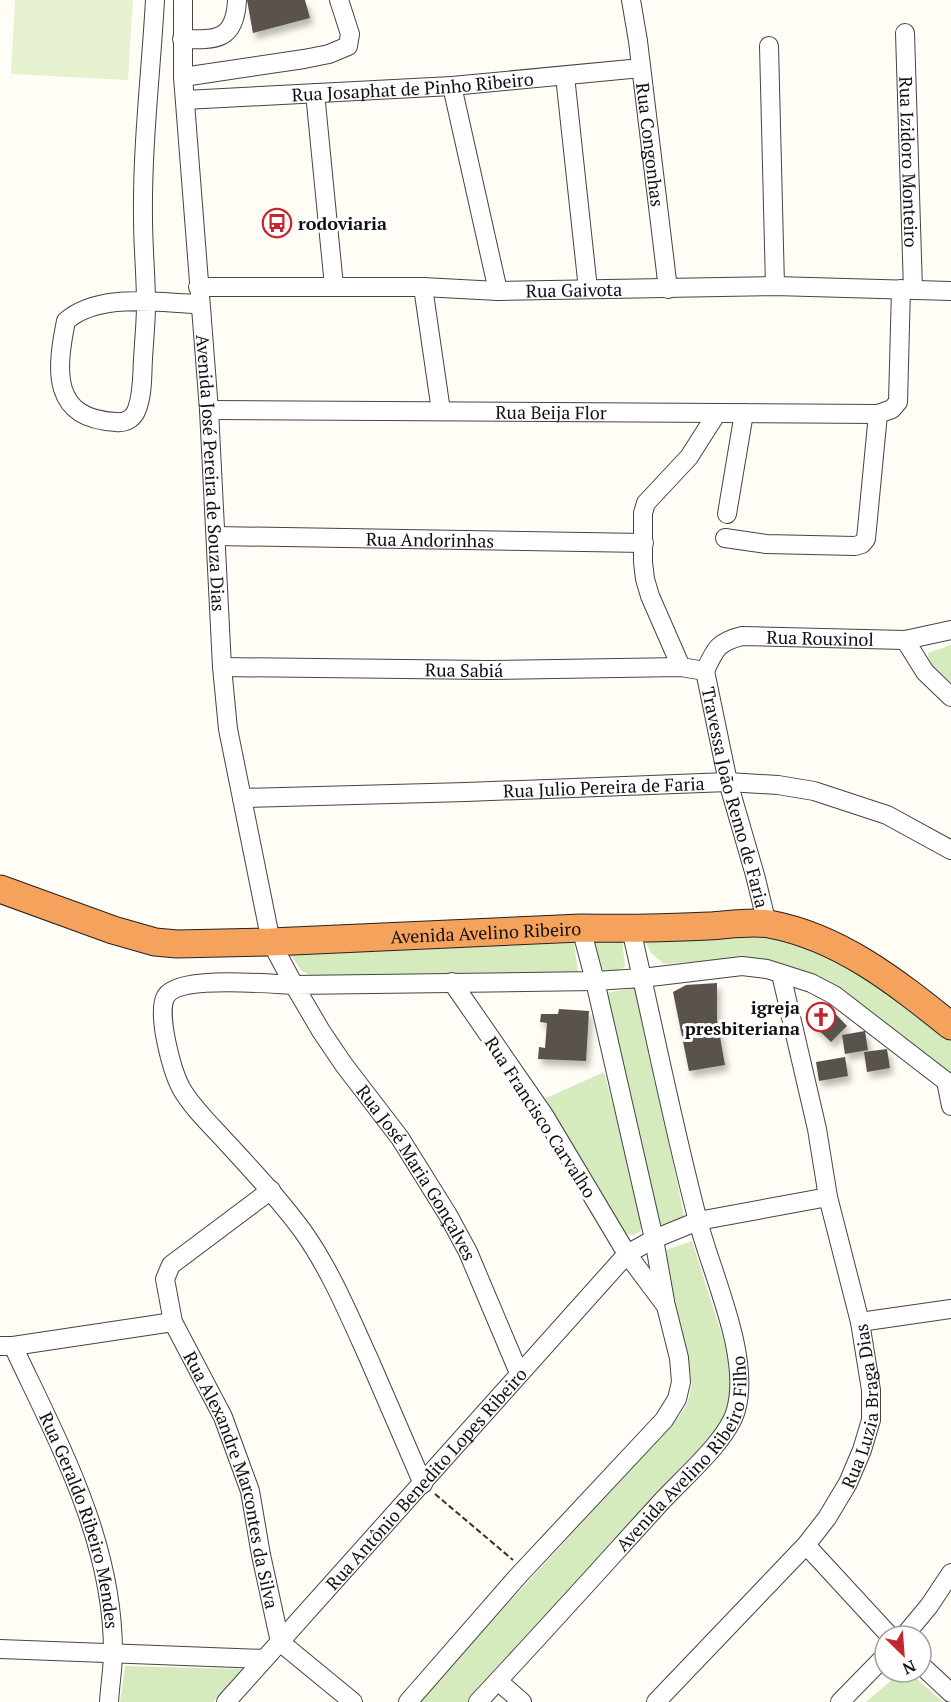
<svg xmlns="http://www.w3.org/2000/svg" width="951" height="1702" font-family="'PT Serif',serif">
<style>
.green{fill:#d5ebbd}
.pitch{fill:#e6f2cf}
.building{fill:#5a524d;filter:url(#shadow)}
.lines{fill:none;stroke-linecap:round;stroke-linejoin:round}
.minor-casing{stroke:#444;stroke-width:20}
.highway-casing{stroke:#222;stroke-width:29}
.path{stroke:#333;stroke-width:2;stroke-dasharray:6 3;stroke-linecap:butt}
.minor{stroke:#fff;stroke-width:18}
.highway{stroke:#f5a25d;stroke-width:27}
.labels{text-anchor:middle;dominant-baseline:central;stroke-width:6;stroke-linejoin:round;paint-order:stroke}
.street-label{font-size:18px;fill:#111;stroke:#fff}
.poi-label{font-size:18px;font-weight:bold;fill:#111;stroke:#fff;text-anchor:start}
</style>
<defs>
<filter id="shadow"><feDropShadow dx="3.5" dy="6" stdDeviation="3" flood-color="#0004"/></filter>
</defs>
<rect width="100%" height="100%" fill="#fffdf5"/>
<g class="green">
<polygon points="951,645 951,684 930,670 928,653"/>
<polygon points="743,935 786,941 807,947 878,982 951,1040 951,1079 844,990 809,973 775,962 742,958 664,964 651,953 645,941"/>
<path d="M622 939 625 966C618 973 607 974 599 967L592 941Z"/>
<polygon points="574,943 578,971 574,975 315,979 301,970 290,954"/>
<polygon points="637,988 685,1220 659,1230 604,993"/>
<polygon points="604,1072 643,1220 640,1232 633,1235 625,1234 544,1099"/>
<polygon points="692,1241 730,1361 732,1384 728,1409 722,1422 707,1445 468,1702 418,1702 682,1413 687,1404 692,1384 663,1251"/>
<polygon points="125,1666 243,1669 213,1702 120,1702"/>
<polygon points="901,1672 909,1672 943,1702 866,1702"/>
</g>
<polygon class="pitch" points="15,0 133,0 128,80 11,74"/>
<g class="building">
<polygon points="247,0 305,0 310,18 253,33"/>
<polygon points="717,983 717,1020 725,1065 689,1071 673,992 686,985"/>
<polygon points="825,1003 847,1026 831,1042 808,1020"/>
<polygon points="559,1009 589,1011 586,1061 538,1059 539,1047 545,1048 547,1023 540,1022 541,1014 558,1014"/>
<polygon points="865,1031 868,1050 845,1054 842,1035"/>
<polygon points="887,1049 890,1068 867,1072 864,1052"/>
<polygon points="845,1057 848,1076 819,1081 816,1062"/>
</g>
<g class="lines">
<g class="minor-casing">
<g id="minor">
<path d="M155 0C151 72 142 146 143 218 143 247 146 276 146 304 146 323 144 341 143 359 142 375 143 393 137 409 134 418 126 423 116 422 51 419 56 370 66 321 99 292 158 303 199 304"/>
<path id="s1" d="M183 0V77L209 410 222 667 228 729 271 942 294 985C270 984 179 975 166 996 156 1013 172 1071 181 1088 193 1109 212 1126 228 1144 254 1172 279 1199 302 1230 330 1269 349 1315 369 1359 387 1400 405 1442 423 1484"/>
<path id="s2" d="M631 0 638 41 668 289"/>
<path id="s3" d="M905 33 913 290"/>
<path d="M182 39C216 40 235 41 237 0"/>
<polyline points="769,46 775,286"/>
<polyline points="565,76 588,289"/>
<polyline points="183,77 304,59 329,54 348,46 350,34 339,0"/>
<polyline points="452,86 498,291"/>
<polyline points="315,93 334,286"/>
<path id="s4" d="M185 100 452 86 641 68"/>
<path id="s5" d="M198 287H423L498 291 775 286 951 291"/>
<polyline points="423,287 441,411"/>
<path id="s6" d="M209 410 878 414 892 409 898 402 901 289"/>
<polyline points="727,514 744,413"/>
<path id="s7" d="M216 536 644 543"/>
<polyline points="725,538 766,544 855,546 862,544 866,539 878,414"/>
<polyline points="905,640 925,672 951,697"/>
<path id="s8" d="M222 667 489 670 681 667 705 671"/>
<polyline points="681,667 650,596 645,579 643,562 643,513 646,503 689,457 717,413"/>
<path id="s9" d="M705 671C715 649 718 642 742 636L905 640 951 630"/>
<path id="s10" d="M705 671 728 782 755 875 767 924"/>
<path id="s11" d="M242 798 466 792 728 782 778 785 814 791 887 815 951 850"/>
<polyline points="581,928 595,981 654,1239 665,1301"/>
<polyline points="631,929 642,978 742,966 767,969 811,983 834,995 951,1085"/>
<polyline points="946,1081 951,1106"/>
<path id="s12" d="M271 1190 171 1265 165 1279 173 1322 223 1417 250 1491 261 1555 280 1642 353 1702"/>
<polyline points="860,1322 951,1309"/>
<polyline points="0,1346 13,1346 173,1322"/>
<path id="s13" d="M13 1346C59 1444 113 1541 113 1652 113 1668 110 1685 109 1702"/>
<polyline points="806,1545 890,1636"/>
<polyline points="904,1636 929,1606 951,1573"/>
<polyline points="0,1649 264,1659"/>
<polyline points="921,1665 951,1693"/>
<polyline points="498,1681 522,1702"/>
<path id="s14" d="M226 1702 627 1254 654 1239 698 1221 828 1197"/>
<polyline points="408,1702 519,1575 664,1420 677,1399 681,1382 679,1358 666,1306 627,1254 544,1115 452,982"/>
<path id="s15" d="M478 1702C540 1636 601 1568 662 1501 683 1478 728 1440 736 1410 751 1356 712 1275 698 1221 677 1141 660 1059 642 978L595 981 294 985 321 1031 344 1065 400 1138 448 1215 468 1252 519 1373"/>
<path id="s16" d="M656 1702 806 1545 827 1518 848 1483 862 1450 871 1420V1390L860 1322 828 1197 817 1129 781 974"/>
<polyline points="840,1702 885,1656"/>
</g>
</g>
<g class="highway-casing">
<g id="highway">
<path id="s17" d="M0 889 113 930 155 942 177 944 271 942 581 928C624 929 666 928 709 926 728 925 750 921 769 924 840 937 896 982 951 1026"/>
</g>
</g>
<polyline class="path" points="435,1494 513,1560"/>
<use href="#minor" class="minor"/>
<use href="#highway" class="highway"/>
</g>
<defs>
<g id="bus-ring" transform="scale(1.5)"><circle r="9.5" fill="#fff" stroke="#c4262e" stroke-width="1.5"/><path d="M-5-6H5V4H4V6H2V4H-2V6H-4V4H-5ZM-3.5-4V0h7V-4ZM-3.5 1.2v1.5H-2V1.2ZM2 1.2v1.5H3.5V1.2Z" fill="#c4262e"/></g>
<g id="church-ring" transform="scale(1.5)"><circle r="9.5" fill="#fff" stroke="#c4262e" stroke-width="1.5"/><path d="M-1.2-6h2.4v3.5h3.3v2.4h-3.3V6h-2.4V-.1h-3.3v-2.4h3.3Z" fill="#c4262e"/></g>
</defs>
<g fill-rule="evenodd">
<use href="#bus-ring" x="277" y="223"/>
<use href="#church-ring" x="821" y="1017"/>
</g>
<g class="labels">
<g class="street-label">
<text stroke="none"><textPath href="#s4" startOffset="228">Rua Josaphat de Pinho Ribeiro</textPath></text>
<text stroke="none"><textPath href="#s2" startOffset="146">Rua Congonhas</textPath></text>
<text stroke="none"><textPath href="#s3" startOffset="129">Rua Izidoro Monteiro</textPath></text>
<text stroke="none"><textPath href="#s5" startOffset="376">Rua Gaivota</textPath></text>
<text stroke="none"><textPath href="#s6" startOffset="342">Rua Beija Flor</textPath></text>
<text stroke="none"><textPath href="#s1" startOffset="474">Avenida José Pereira de Souza Dias</textPath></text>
<text stroke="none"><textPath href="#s7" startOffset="214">Rua Andorinhas</textPath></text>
<text stroke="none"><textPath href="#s9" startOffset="132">Rua Rouxinol</textPath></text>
<text stroke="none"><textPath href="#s8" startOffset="242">Rua Sabiá</textPath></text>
<text stroke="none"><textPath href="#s11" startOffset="362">Rua Julio Pereira de Faria</textPath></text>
<text stroke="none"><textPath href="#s10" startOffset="130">Travessa João Remo de Faria</textPath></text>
<text stroke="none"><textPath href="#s17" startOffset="495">Avenida Avelino Ribeiro</textPath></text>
<text transform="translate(541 1117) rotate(57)">Rua Francisco Carvalho</text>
<text stroke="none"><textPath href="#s15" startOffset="1408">Rua José Maria Gonçalves</textPath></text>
<text stroke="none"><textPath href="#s16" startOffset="372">Rua Luzia Braga Dias</textPath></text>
<text stroke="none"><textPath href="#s15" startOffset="327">Avenida Avelino Ribeiro Filho</textPath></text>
<text stroke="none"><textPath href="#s14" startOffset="300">Rua Antônio Benedito Lopes Ribeiro</textPath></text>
<text stroke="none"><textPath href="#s12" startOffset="354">Rua Alexandre Marcontes da Silva</textPath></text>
<text stroke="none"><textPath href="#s13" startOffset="188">Rua Geraldo Ribeiro Mendes</textPath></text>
</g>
<g class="poi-label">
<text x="298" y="223">rodoviaria</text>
<text x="800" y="1007" text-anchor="end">igreja<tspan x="800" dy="21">presbiteriana</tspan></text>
</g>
</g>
<g transform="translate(903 1654) rotate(155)"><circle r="28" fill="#ffffff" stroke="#a0a0a0" stroke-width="1.5"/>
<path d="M0-4.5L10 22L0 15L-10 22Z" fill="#c4262e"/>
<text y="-9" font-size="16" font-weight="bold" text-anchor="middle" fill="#111111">N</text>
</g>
</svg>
